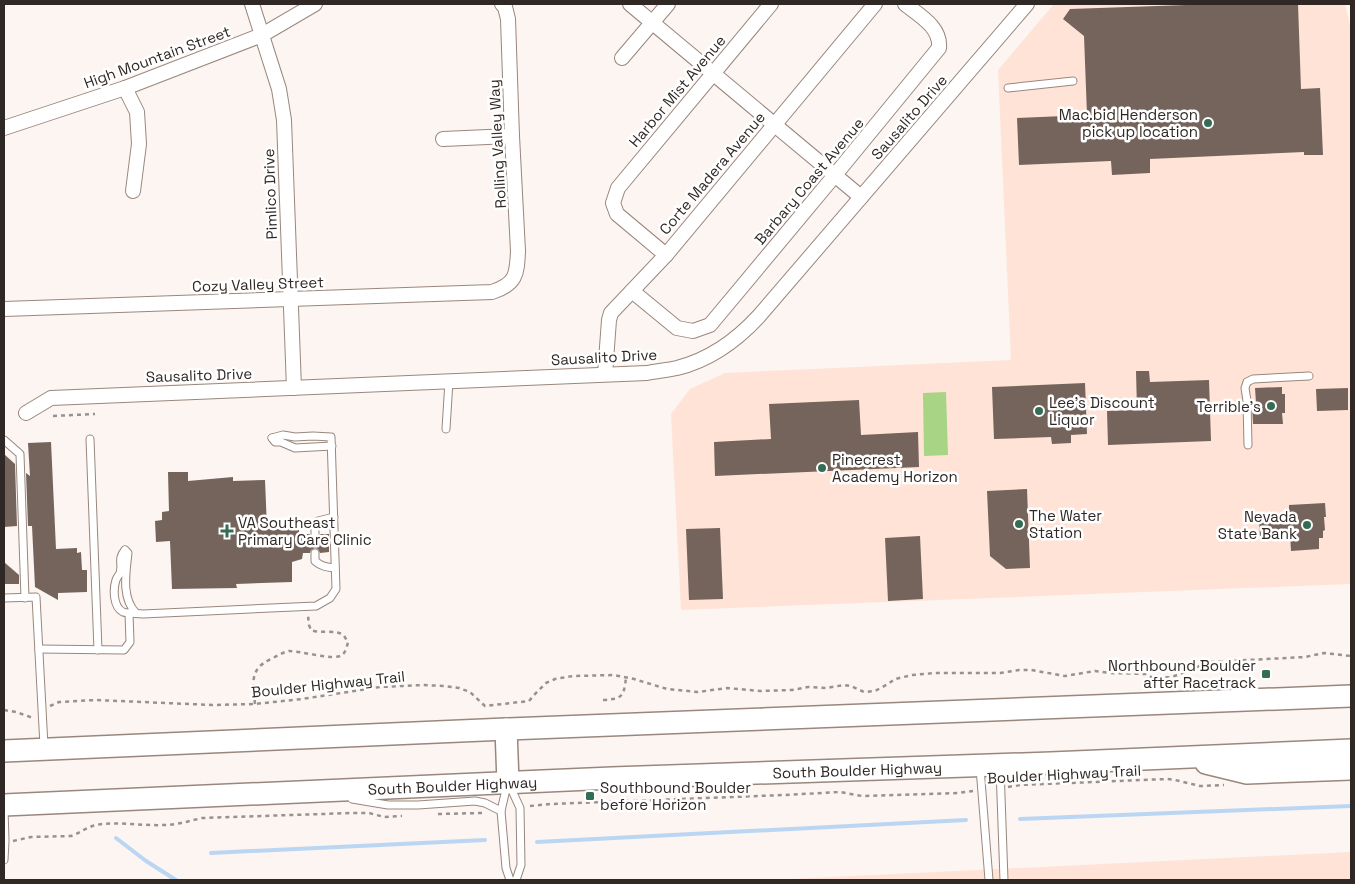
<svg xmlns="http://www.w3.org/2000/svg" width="1355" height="884" font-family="'Space Grotesk',sans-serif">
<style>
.built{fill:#ffe3d6}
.green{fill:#a8d485}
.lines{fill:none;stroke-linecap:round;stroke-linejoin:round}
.stream{stroke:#bad6f3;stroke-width:4}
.building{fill:#75645c}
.lane-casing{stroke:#99877e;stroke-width:9}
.street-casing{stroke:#99877e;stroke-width:16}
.primary-casing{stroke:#99877e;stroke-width:24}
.path{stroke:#98918d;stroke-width:2.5;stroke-dasharray:4 4;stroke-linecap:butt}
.lane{stroke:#fff;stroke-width:7}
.street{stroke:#fff;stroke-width:14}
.primary{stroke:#fff;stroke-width:21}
.poi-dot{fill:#346c54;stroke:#fff;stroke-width:2}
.labels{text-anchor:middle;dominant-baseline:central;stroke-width:5;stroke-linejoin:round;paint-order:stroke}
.street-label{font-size:15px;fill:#2f2825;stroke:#fff}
.poi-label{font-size:15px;fill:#2f2825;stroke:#fff;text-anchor:start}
</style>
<rect width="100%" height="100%" fill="#fdf5f1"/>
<g class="built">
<polygon points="1054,4 1345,4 1351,30 1351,584 681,610 671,414 690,389 725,373 1011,360 998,70"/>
<polygon points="1351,852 1351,880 770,880"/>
</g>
<polygon class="green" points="946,392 948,455 924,456 923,393"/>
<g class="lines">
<g class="stream">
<polyline points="1020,819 1351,806"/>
<polyline points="116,838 146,861 176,880"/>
<polyline points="537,842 966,820"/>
<polyline points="211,853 485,840"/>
</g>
</g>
<g class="building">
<polygon points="1215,4 1298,4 1301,89 1320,88 1323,155 1304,155 1304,152 1150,159 1150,173 1112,175 1111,161 1019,165 1017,118 1087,115 1084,36 1063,19 1070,9"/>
<polygon points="1136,371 1149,371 1150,382 1209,380 1211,441 1108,445 1107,411 1137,410"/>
<polygon points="1085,383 1087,434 1071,435 1071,443 1052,444 1051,437 994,439 992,387"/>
<polygon points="1282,387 1282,394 1285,394 1285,413 1282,413 1283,424 1253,424 1252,403 1256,403 1255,388"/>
<polygon points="1348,388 1348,410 1317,411 1316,389"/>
<polygon points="859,400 861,435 918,432 919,467 715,476 714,442 771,439 769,404"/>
<polygon points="51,442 56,549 77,548 77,553 81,552 82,570 87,570 87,592 58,593 58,600 35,587 32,526 28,526 26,473 30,476 28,443"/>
<polygon points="4,454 15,464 17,526 4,527"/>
<polygon points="168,472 188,472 188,481 233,477 233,481 265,480 267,528 299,529 299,534 310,534 311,537 315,539 318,538 320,534 329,534 329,552 320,553 318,549 315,548 311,550 310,553 303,553 302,559 292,562 292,582 236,584 237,588 172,589 170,541 156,542 155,521 162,520 162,512 169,511"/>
<polygon points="1027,489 1030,568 1006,569 990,556 987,491"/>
<polygon points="1325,503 1326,517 1324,517 1325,530 1323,531 1323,538 1319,538 1319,549 1291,551 1290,534 1260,536 1259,521 1289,520 1289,505"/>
<polygon points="720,528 723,599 689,600 686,529"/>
<polygon points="920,536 923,599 888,601 885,538"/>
<polygon points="4,562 19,575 19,584 4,584"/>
</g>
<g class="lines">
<g class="lane-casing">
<g id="lane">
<polyline points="1008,88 1073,81"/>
<polyline points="446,429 449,381"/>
<polyline points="272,438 275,442 281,442 295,448 332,446"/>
<polyline points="90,439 98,650"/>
<polyline points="4,440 20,454 25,598"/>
<polyline points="1248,445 1247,401 1245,388 1247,382 1253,379 1309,376"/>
<polyline points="315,534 315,525 318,521 334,517"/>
<path d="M125 550C117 559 123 564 120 573 119 575 117 577 116 580 113 589 113 607 123 612 129 614 137 613 143 614L316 606 330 598 336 589 331 437 313 436 295 437 283 435 272 438"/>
<path d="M125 550 128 553C126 572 121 598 136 613"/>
<path d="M315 553V561C322 567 327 567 335 568"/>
<polyline points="4,598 36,597 44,746"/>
<polyline points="39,649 124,650 130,642 129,613"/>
<polyline points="980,768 989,880"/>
<polyline points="1000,768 1004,880"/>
<polyline points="507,785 501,811 506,868 510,880"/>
<polyline points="510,786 520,808 521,865 516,880"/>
<polyline points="352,799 388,805 418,805 475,801 485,803 501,811"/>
<polyline points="4,860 5,841 4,808"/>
</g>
</g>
<g class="street-casing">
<g id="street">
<polyline points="252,4 279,89 284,120 294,388"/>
<polyline points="630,4 861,197"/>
<polyline points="622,58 668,4"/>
<polyline points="125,88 137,112 139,144 133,191"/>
<polyline points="4,128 125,88 262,35 315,4"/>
<polyline points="443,139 512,136"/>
<polyline points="666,255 617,214 613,203 618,188 771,4"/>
<path d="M632 291 677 328 693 331 710 325 835 175 939 48C941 27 920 16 905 4"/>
<path d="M4 309 492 292C516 284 517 275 518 251L512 136 508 19 505 7 502 4"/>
<polyline points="605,374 609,320 611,313 666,255 875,4"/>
<path d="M26 413 51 398 647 373C657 371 668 370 677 368 709 360 737 340 759 316L1027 4"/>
</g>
</g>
<g class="primary-casing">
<g id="primary">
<polyline points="506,729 508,782"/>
<polyline points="4,751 506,729 1351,696"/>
<polyline points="1206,763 1247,773 1351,769"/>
<path id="s1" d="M4 805 612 778 1051 763 1351 750"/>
</g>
</g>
<g class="path">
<polyline points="53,416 95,414"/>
<path d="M603 700C622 699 624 697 626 677"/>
<path d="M255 704C253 683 249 669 271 659 277 656 283 652 289 651 301 651 335 661 342 655 346 652 347 646 348 642 347 641 344 635 343 635 336 629 320 634 311 630L309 625 308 616"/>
<polyline points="50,706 59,702 96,700 212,705 255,704 302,699 380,687 423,685 444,686 459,688 470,692 485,706 529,701 534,695 546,683 555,679 573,676 614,675 634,679 667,689 698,692 727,688 760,691 792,690 808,687 826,688 844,685 851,686 864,692 875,691 888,684 895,679 912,675 935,673 1000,673 1019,670 1031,670 1065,676 1095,671 1110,673 1146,674 1153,678 1172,677 1210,662 1305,657 1324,653 1351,656"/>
<polyline points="4,710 16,712 33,718"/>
<polyline points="1008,787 1020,785 1167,779 1175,780 1200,786 1224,785"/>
<polyline points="530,806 551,804 784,795 840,792 862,796 958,793 973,791"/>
<polyline points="438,814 482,813"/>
<path d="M13 841 31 837 71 836C80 833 87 827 96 825 118 821 141 826 163 825 177 825 189 821 202 818L352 813H369L384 817 402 816"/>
</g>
<use href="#lane" class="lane"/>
<use href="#street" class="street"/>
<use href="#primary" class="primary"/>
</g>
<g class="poi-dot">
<circle cx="1208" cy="123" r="5"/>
<circle cx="1271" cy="406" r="5"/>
<circle cx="1039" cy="411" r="5"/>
<circle cx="822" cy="468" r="5"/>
<circle cx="1019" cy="524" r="5"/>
<circle cx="1307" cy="525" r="5"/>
<path d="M224.5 523.5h5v5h5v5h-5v5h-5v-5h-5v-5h5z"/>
<rect x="1261" y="669" width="10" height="10" rx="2.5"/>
<rect x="585" y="791" width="10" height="10" rx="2.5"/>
</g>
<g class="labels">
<g class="street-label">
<text transform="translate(157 57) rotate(-20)">High Mountain Street</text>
<text transform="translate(677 91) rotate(-50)">Harbor Mist Avenue</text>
<text transform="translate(909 117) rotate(-49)">Sausalito Drive</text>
<text transform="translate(497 144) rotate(-93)">Rolling Valley Way</text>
<text transform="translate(712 173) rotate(-50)">Corte Madera Avenue</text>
<text transform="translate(809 181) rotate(-50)">Barbary Coast Avenue</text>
<text transform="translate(270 194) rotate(-92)">Pimlico Drive</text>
<text transform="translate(258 284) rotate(-2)">Cozy Valley Street</text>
<text transform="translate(604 357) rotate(-3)">Sausalito Drive</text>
<text transform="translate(199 375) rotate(-2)">Sausalito Drive</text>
<text transform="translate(328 684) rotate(-6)">Boulder Highway Trail</text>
<text stroke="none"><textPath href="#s1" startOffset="854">South Boulder Highway</textPath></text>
<text transform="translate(1064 774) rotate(-3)">Boulder Highway Trail</text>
<text stroke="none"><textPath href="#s1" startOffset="449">South Boulder Highway</textPath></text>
</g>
<g class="poi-label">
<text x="1198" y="114" text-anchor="end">Mac.bid Henderson<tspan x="1198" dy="17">pick up location</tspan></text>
<text x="1049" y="402">Lee's Discount<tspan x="1049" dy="17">Liquor</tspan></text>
<text x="1261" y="406" text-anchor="end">Terrible's</text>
<text x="832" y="459">Pinecrest<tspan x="832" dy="17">Academy Horizon</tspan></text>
<text x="1029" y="515">The Water<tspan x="1029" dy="17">Station</tspan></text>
<text x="1297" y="516" text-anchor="end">Nevada<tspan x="1297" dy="17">State Bank</tspan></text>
<text x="238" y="522">VA Southeast<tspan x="238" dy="17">Primary Care Clinic</tspan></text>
<text x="1256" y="665" text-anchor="end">Northbound Boulder<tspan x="1256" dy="17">after Racetrack</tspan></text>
<text x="600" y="787">Southbound Boulder<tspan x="600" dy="17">before Horizon</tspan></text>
</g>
</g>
<rect width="1355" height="884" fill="none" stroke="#2f2825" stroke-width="10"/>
</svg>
